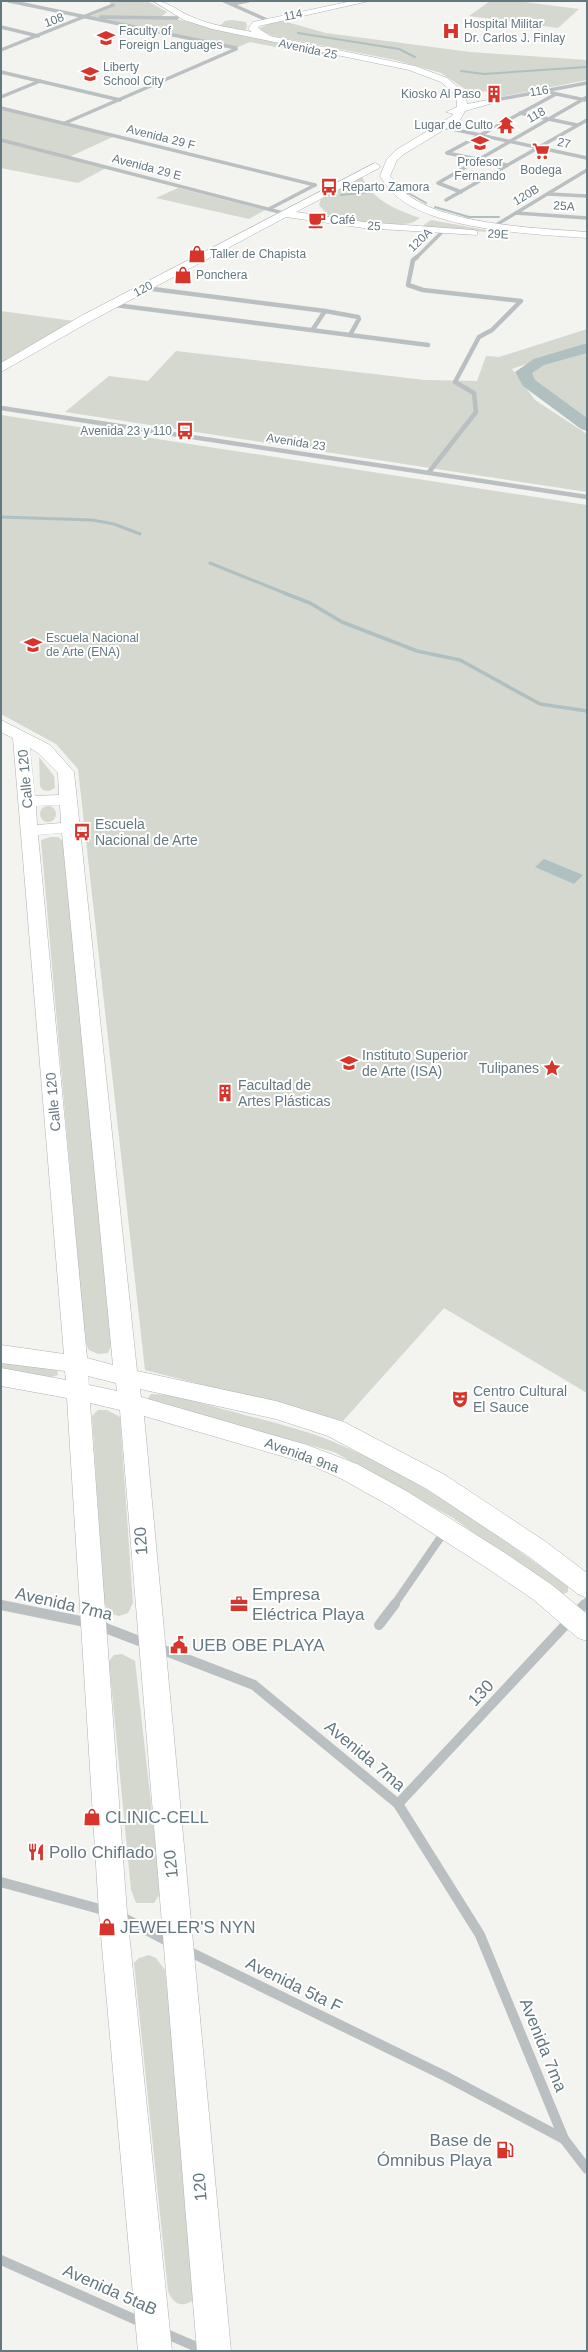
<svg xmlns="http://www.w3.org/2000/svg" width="588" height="2352" font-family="Helvetica,sans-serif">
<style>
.green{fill:#d4d8cf}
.water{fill:#b0c0c1}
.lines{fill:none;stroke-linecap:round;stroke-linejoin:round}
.stream-far2{stroke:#b0c0c1;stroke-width:2}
.stream-far1{stroke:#b0c0c1;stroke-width:3}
.stream{stroke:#b0c0c1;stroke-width:3.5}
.river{fill:#b0c0c1;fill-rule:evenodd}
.major-casing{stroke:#aeb4b6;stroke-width:1}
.minor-far3{stroke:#babfc1;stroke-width:3.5}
.minor-far2{stroke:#babfc1;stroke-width:4.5}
.minor-far1{stroke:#babfc1;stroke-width:8}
.minor{stroke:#babfc1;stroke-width:10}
.major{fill:#fff;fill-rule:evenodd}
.labels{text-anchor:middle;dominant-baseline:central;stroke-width:4;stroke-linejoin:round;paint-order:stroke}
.far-street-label{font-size:12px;fill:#64787f;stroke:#fff}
.far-poi-label{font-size:12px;fill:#64787f;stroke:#fff;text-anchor:start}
.street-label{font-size:14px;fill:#64787f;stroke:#fff}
.poi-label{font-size:14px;fill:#64787f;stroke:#fff;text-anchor:start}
.near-street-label{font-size:17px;fill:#64787f;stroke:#fff}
.near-poi-label{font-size:17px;fill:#64787f;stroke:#fff;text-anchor:start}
</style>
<rect width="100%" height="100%" fill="#f3f3ef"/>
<g class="green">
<polygon points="108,1 147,1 167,12 162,16 340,56 335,59 250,42 236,48 87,18 113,6"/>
<polygon points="490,1 517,1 579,9 558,28 469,16"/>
<polygon points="231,20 246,22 247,27 244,32 220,26 225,21"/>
<polygon points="283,21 326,33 470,52 587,60 587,80 500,97 497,96 499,94 490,91 471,93 441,73 395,60 273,36 261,31 260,28 271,23"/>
<polygon points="1,108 115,136 69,157 108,167 78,183 1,168"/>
<path d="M362 177C373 201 397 210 420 218L412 223 394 225 339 220 329 216 319 205 321 199Z"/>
<polygon points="178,188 265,210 249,219 156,198"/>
<polygon points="431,220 502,233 421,227"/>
<polygon points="1,311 74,321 1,364"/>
<polygon points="587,329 587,343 512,369 535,400 587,434 587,492 65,412 109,376 148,381 176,351 425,380 477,381 486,356 499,357"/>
<polygon points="587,348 587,426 529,383 523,372 539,362"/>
<polygon points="1,415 587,505 587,1393 444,1308 343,1421 145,1370 78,769 56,744 1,714"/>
<polygon points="39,757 54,776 55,788 49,791 43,790 40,786"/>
<circle cx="48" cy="814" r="8"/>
<polygon points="50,837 58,837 64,842 111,1346 108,1353 98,1354 89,1350 85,1341 41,840"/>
<polygon points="1,1357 52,1367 57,1370 58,1375 51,1377 1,1368"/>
<path d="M151 1394C177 1394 205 1405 230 1411 263 1420 298 1428 329 1440 416 1475 492 1532 568 1586V1592L563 1594 552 1589 453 1518 334 1452 150 1401 148 1398Z"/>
<polygon points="98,1410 107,1410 120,1417 133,1603 128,1613 119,1616 109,1613 104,1602 92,1416"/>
<polygon points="122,1654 135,1661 161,1892 154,1903 136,1903 131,1890 109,1661 114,1655"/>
<path d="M149 1955 156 1958 165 1970 199 2295C186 2308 175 2308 168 2291L134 1963 139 1958Z"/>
</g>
<polygon class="water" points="544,859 583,875 574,884 535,867"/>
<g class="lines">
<g class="stream-far2">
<polyline points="298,33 399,49 415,57"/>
<polyline points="461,71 484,74 587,67"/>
<polyline points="403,190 426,203"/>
<polyline points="341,195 369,192"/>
<polyline points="435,207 469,217 499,217"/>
</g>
<g class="stream-far1">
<polyline points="1,517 92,520 114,524 140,534"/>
<polyline points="210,563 287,594"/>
</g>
<polyline class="stream" points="284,593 310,603 342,622 417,651 460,660 540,704 587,711"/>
<polygon class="river" points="587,343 587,353 544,365 532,373 535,380 587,418 587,431 581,429 523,386 515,372 534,359"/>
<g class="major-casing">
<g id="major">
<path d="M153 1C168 1 176 10 190 16 209 25 231 28 252 32L248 29 253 22 352 1H369L259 26 258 28 270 36 415 66 447 78 465 93 467 104 493 99V103L465 111 460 120 404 154 397 160 390 176C394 180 398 186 402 190 438 225 538 228 587 232V238C535 234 435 231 395 195 389 190 384 182 380 176L387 159 396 150 452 116 453 114 446 112 457 107V96L441 82 409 70 212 29 184 20Z"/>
<polygon points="375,163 380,166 379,168 296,212 364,222 473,230 477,231 477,235 364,228 286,217 89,322 1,372 1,363 81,316"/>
<path d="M1 720 50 745 74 772 137 1371 276 1401 344 1422 445 1475 546 1542 587 1573V1598L578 1594 528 1556 427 1489 328 1436 276 1419 140 1389 141 1397 307 1445 357 1464 408 1492 505 1553 552 1585 587 1614V1641L578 1638 534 1600 487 1568 390 1506 340 1478 306 1463 144 1416 231 2351H197L120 1410 90 1403 127 1913 172 2351H138L99 1913 67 1398 1 1386V1368L66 1380 65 1371 1 1363V1345L64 1354 13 738 1 732ZM30 748 38 753 58 773 59 795 35 796ZM60 805 61 823 37 825 36 806ZM62 833 113 1365 87 1358 38 835ZM88 1376 116 1383 117 1391 89 1385Z"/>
</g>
</g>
<g class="minor-far3">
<polyline points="9,1 236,48"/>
<polyline points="224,1 267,20"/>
<polyline points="232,4 248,1"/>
<polyline points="101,17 177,18"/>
<polyline points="1,27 38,36"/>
<polyline points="1,50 113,5"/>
<polyline points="1,72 120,100"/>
<polyline points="552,93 585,100"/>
<polyline points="1,97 40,81"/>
<polyline points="490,101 587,83"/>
<polyline points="1,108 315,185"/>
<polyline points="520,113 577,125"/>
<polyline points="65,123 236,49"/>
<polyline points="443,127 587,158"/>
<polyline points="1,140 287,214"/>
<polyline points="447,153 556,94"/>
<polyline points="447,153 507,165"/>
<polyline points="461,192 438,183 587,97"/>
<polyline points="548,194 587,196"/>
<polyline points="446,200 587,120"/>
<polyline points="269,209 315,185"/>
<polyline points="516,213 587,218"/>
<polyline points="496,225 587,170"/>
<polyline points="416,258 443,231"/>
</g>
<g class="minor-far2">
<polyline points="417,257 413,260 408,285 423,290 521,301 492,330 479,337 455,382 474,393 476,412 429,472"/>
<polyline points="145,288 325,311 313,329"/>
<polyline points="115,305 428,345"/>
<polyline points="325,311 358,317 359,319 350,335"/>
<polyline points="1,408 587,497"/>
</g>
<g class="minor-far1">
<polyline points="394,1605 445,1531"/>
<polyline points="584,1605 587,1602"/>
</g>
<g class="minor">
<polyline points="1,1605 95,1624 147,1644"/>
<polyline points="379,1625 395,1604"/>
<polyline points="158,1648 254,1685 398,1804 480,1935 564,2139 587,2169"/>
<polyline points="398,1804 585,1604"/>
<polyline points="1,1882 107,1911"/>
<polyline points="120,1916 171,1943"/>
<polyline points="186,1950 445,2076 564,2139"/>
<polyline points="1,2260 143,2323"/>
<polyline points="162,2332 206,2351"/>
</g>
<use href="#major" class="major"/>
</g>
<defs>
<g id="hospital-bare" transform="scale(1.38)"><path d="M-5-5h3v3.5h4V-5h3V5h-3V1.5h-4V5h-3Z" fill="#d7342c" stroke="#fff" stroke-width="2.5" paint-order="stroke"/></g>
<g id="university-bare" transform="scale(1.38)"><path d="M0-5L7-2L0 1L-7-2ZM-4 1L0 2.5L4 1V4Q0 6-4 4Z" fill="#d7342c" stroke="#fff" stroke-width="2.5" paint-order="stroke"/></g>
<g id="school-bare" transform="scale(1.38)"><path d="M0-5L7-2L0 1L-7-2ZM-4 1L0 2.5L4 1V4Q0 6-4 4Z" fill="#d7342c" stroke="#fff" stroke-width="2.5" paint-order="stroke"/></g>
<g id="building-bare" transform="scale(1.38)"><path d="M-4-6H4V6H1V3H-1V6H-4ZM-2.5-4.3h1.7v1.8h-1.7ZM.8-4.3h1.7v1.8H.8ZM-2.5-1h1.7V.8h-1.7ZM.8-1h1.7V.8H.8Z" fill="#d7342c" stroke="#fff" stroke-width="2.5" paint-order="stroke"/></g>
<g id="temple-bare" transform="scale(1.38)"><path d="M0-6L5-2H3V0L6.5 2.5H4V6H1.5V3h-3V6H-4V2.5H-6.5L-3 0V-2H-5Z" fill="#d7342c" stroke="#fff" stroke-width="2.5" paint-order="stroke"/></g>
<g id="supermarket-bare" transform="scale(1.38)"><path d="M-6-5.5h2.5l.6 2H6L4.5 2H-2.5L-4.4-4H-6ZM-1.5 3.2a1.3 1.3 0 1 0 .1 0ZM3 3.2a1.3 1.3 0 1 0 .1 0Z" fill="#d7342c" stroke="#fff" stroke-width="2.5" paint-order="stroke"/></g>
<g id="bus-bare" transform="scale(1.38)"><path d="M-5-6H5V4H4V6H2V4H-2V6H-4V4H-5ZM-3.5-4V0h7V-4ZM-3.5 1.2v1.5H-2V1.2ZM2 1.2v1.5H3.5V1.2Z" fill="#d7342c" stroke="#fff" stroke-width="2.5" paint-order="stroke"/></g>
<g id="cafe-bare" transform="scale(1.38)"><path d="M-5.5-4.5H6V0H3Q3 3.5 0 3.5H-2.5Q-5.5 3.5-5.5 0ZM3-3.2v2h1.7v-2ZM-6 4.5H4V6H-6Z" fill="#d7342c" stroke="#fff" stroke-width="2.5" paint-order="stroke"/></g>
<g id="shop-bare" transform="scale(1.38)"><path d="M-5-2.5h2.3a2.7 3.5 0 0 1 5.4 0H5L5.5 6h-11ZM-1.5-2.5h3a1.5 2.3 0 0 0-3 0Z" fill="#d7342c" stroke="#fff" stroke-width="2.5" paint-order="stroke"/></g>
<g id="sight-bare" transform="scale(1.38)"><path d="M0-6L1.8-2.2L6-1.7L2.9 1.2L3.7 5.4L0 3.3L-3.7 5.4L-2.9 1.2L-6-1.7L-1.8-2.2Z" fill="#d7342c" stroke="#fff" stroke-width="2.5" paint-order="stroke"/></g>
<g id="theatre-bare" transform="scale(1.38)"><path d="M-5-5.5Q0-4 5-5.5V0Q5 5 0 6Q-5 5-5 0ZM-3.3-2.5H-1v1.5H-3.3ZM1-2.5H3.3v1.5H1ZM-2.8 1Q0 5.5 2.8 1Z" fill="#d7342c" stroke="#fff" stroke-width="2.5" paint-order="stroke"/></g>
<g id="office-bare" transform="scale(1.38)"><path d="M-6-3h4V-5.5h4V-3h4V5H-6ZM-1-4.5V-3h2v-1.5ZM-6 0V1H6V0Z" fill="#d7342c" stroke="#fff" stroke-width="2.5" paint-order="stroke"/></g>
<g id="civic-bare" transform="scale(1.38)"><path d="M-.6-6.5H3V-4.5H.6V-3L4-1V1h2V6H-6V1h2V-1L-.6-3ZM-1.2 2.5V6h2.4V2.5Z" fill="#d7342c" stroke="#fff" stroke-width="2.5" paint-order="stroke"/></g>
<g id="restaurant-bare" transform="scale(1.38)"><path d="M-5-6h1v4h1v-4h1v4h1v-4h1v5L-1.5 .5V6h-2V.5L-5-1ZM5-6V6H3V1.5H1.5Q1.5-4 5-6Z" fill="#d7342c" stroke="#fff" stroke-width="2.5" paint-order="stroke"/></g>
<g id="fuel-bare" transform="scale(1.38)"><path d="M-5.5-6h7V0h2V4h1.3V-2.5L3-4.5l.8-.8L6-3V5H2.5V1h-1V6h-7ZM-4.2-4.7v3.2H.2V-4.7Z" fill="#d7342c" stroke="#fff" stroke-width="2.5" paint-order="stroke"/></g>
</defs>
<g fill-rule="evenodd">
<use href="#hospital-bare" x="451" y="31"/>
<use href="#university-bare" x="106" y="38"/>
<use href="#school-bare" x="90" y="74"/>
<use href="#building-bare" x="494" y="94"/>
<use href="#temple-bare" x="506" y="125"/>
<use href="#school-bare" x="480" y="143"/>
<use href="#supermarket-bare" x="541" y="151"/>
<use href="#bus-bare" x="329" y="187"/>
<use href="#cafe-bare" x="317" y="220"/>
<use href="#shop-bare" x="197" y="254"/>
<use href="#shop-bare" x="183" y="275"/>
<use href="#bus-bare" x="185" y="431"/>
<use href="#school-bare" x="33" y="645"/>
<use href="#bus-bare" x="82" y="832"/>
<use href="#university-bare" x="349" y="1063"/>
<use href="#sight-bare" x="552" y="1068"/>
<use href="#building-bare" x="225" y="1093"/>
<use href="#theatre-bare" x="460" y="1399"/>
<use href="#office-bare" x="239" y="1604"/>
<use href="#civic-bare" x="179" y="1645"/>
<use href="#shop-bare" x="92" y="1817"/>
<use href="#restaurant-bare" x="36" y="1852"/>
<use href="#shop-bare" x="107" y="1927"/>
<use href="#fuel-bare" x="505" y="2150"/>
</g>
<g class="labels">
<g class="far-street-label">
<text transform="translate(293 15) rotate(-11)">114</text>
<text transform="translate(54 20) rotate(-20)">108</text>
<text transform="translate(308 49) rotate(12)">Avenida 25</text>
<text transform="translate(539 91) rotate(-10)">116</text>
<text transform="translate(536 115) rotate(-30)">118</text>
<text transform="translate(161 137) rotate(14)">Avenida 29 F</text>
<text transform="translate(564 143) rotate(12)">27</text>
<text transform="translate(147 167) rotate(15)">Avenida 29 E</text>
<text transform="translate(526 195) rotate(-31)">120B</text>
<text transform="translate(564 206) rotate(4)">25A</text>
<text transform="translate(374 226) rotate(4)">25</text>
<text transform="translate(498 234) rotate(3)">29E</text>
<text transform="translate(420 240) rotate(-44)">120A</text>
<text transform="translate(143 289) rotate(-29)">120</text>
<text transform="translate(296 442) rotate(9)">Avenida 23</text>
</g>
<g class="far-poi-label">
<text x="464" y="24">Hospital Militar<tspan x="464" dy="14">Dr. Carlos J. Finlay</tspan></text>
<text x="119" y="31">Faculty of<tspan x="119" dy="14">Foreign Languages</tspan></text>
<text x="103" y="67">Liberty<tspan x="103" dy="14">School City</tspan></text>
<text x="481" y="94" text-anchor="end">Kiosko Al Paso</text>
<text x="493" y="125" text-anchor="end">Lugar de Culto</text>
<text x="480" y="162" text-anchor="middle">Profesor<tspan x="480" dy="14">Fernando</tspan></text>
<text x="541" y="170" text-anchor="middle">Bodega</text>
<text x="342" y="187">Reparto Zamora</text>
<text x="330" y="220">Café</text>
<text x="210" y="254">Taller de Chapista</text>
<text x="196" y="275">Ponchera</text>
<text x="172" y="431" text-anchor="end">Avenida 23 y 110</text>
<text x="46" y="638">Escuela Nacional<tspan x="46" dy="14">de Arte (ENA)</tspan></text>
</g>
<g class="street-label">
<text transform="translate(25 779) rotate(-95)">Calle 120</text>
<text transform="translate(53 1102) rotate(-95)">Calle 120</text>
<text transform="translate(302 1455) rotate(20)">Avenida 9na</text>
</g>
<g class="poi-label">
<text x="95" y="824">Escuela<tspan x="95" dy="16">Nacional de Arte</tspan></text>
<text x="362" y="1055">Instituto Superior<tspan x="362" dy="16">de Arte (ISA)</tspan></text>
<text x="539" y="1068" text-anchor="end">Tulipanes</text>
<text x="238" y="1085">Facultad de<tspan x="238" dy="16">Artes Plásticas</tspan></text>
<text x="473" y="1391">Centro Cultural<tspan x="473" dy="16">El Sauce</tspan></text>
</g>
<g class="near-street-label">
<text transform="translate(141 1541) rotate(-94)">120</text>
<text transform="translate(64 1604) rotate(13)">Avenida 7ma</text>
<text transform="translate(481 1693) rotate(-47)">130</text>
<text transform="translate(365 1756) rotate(40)">Avenida 7ma</text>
<text transform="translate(171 1864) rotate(-96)">120</text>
<text transform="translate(294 1985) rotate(26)">Avenida 5ta F</text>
<text transform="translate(543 2045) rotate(68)">Avenida 7ma</text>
<text transform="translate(200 2187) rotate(-95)">120</text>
<text transform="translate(110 2290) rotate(24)">Avenida 5taB</text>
</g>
<g class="near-poi-label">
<text x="252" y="1594">Empresa<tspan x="252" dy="20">Eléctrica Playa</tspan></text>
<text x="192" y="1645">UEB OBE PLAYA</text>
<text x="105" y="1817">CLINIC-CELL</text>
<text x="49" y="1852">Pollo Chiflado</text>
<text x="120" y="1927">JEWELER'S NYN</text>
<text x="492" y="2140" text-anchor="end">Base de<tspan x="492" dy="20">Ómnibus Playa</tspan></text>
</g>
</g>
<rect width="588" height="2352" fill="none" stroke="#64787f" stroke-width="4"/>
</svg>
